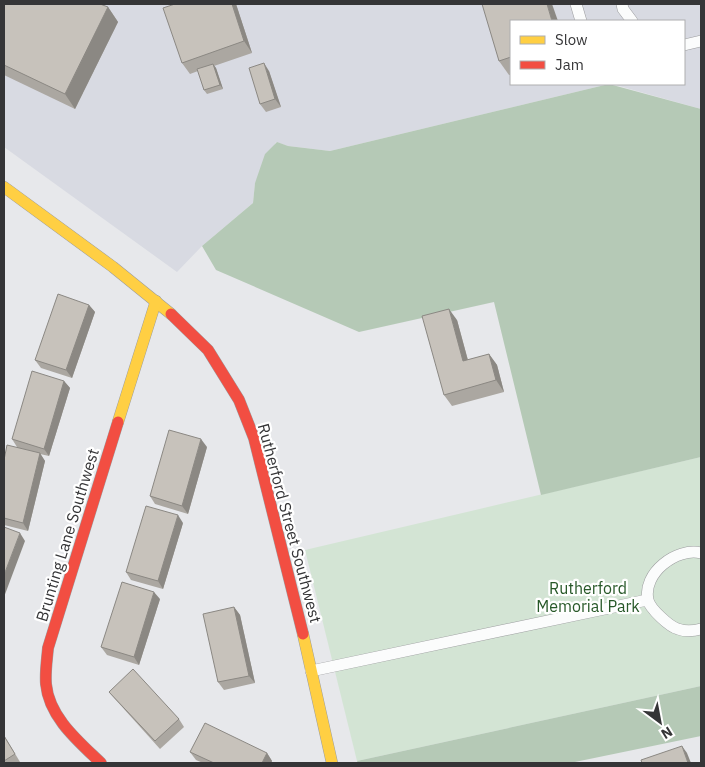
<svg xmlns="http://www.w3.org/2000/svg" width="705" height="767" font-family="'IBM Plex Sans',sans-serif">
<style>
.built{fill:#d8dae2}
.green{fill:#d3e4d4}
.forest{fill:#b5c9b6}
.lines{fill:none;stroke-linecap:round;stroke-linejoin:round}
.lane-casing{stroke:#9c9d9f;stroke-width:12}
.slow-casing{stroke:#9c9d9f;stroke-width:12}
.jam-casing{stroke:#9c9d9f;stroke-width:12}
.lane{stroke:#fbfcfc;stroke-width:11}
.slow{stroke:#ffcf43;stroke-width:11}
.jam{stroke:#f24e42;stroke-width:11}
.wall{fill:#aba7a1}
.shaded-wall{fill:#8b8883}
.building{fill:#c7c2bb;stroke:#8b8883}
.labels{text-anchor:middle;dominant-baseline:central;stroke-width:4.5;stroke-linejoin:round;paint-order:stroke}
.street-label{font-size:16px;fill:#353537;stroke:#fff}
.park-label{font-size:16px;fill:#275828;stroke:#fff}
</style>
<rect width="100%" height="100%" fill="#e7e8eb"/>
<polygon class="built" points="4,4 701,4 701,109 612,84 684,84 684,21 511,21 511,84 609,84 330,151 288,146 276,142 255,183 253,203 202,246 177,272 4,147"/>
<polygon class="green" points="701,457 701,686 357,761 305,550"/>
<g class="forest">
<polygon points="609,84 701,109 701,457 541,495 494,302 359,332 216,270 202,246 253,203 255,183 265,154 277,142 288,146 330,151"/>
<polygon points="701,686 701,736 570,763 358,763 357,761"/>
</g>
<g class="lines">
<g class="lane-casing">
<g id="lane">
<polyline points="576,4 581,21"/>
<polyline points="622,4 623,9 632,21"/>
<polyline points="684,45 701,41"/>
<path d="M701 553C677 547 642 573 648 600 650 609 670 627 678 629 686 632 694 631 701 629"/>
<polyline points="311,671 647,600"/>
</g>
</g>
<g class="slow-casing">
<g id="slow">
<polyline points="4,187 113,267 171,314"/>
<polyline points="118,422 156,301"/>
<polyline points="303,634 332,763"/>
</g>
</g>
<g class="jam-casing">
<g id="jam">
<polyline points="171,314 208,350 239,400 254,438 303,634"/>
<path d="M101 763C78 741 49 717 46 684 45 672 47 660 48 648L118 422"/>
</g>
</g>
<use href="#lane" class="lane"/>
<use href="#slow" class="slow"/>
<use href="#jam" class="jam"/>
</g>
<g class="wall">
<polygon points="4,4 108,7 118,22 75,109 4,75"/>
<polygon points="175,4 236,4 252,53 214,66 216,68 223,89 207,94 204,90 198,71 190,74 182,63"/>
<polygon points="511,21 511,75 509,75 499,61"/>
<polygon points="269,71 281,107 266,112 260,104"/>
<polygon points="89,305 95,312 72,378 41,368 35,360"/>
<polygon points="457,320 468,360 489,354 497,365 504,392 452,406 444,395"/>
<polygon points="64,381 70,388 49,456 40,454 45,461 28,531 4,525 4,460 17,447 12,439"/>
<polygon points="207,447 188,514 155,504 150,496"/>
<polygon points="183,523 163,589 131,580 126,572"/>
<polygon points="160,599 139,665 107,655 101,647"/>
<polygon points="234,607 240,615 255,683 224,690 218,682"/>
<polygon points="109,692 179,719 184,727 160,749 115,699"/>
<polygon points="4,735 20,762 18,763 4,763"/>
<polygon points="190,752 267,753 272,761 271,763 203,763 196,760"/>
</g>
<g class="shaded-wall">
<polygon points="232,4 236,4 252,53 244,41"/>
<polygon points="547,4 552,4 558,21 552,21"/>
<polygon points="108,7 118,22 75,109 65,94"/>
<polygon points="264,63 269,71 281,107 275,99"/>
<polygon points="213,64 216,68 223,89 220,85"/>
<polygon points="89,305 95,312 72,378 66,370"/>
<polygon points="449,309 457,320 471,372 463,361"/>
<polygon points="489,354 497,365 504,392 496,380"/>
<polygon points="64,381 70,388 49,456 44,449"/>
<polygon points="201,439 207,447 188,514 182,506"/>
<polygon points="40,453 45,461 28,531 23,523"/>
<polygon points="178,515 183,523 163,589 158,581"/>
<polygon points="20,533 25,541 4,597 4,575"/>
<polygon points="154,592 160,599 139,665 134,657"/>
<polygon points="234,607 240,615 255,683 249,676"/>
<polygon points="682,746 687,753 691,763 688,763"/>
<polygon points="267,753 272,761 271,763 262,763"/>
</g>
<g class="building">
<polygon points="4,4 100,4 108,7 65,94 4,65"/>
<polygon points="175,4 232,4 244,41 182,63 163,8"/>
<polygon points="482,4 547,4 552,21 511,21 511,57 499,61"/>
<polygon points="264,63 275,99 260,104 249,68"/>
<polygon points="213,64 220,85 204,90 197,69"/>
<polygon points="58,294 89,305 66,370 35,360"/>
<polygon points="449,309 463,361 489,354 496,380 444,395 422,316"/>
<polygon points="32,371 64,381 44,449 12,439"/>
<polygon points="169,430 201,439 182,506 150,496"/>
<polygon points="7,445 40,453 23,523 4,518 4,460"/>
<polygon points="146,506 178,515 158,581 126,572"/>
<polygon points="4,527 20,533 4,575"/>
<polygon points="122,582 154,592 134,657 101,647"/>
<polygon points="234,607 249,676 218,682 203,614"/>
<polygon points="133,669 179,719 155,741 109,692"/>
<polygon points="205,723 267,753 262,763 214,763 190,752"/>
<polygon points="4,736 15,754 4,761"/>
<polygon points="682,746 688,763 642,763 641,760"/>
</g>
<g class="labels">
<g class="street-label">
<text transform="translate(290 523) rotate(75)">Rutherford Street Southwest</text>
<text transform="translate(67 535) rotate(-73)">Brunting Lane Southwest</text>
</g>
<g class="park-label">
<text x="588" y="588">Rutherford<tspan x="588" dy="18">Memorial Park</tspan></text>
</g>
</g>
<rect width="705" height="767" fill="none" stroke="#353537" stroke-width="10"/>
<rect x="510" y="20" width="175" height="65" fill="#ffffff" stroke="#aeaeaf"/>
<rect x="520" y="36" width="25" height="8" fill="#ffcf43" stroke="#aeaeaf"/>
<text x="555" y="45" font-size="15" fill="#353537">Slow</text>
<rect x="520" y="61" width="25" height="8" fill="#f24e42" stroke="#aeaeaf"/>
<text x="555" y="70" font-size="15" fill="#353537">Jam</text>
<g transform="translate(660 722) rotate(148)" stroke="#ffffff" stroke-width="4" paint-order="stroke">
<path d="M0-4L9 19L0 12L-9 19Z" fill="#353537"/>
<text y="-8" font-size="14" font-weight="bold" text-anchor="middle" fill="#353537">N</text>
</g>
</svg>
